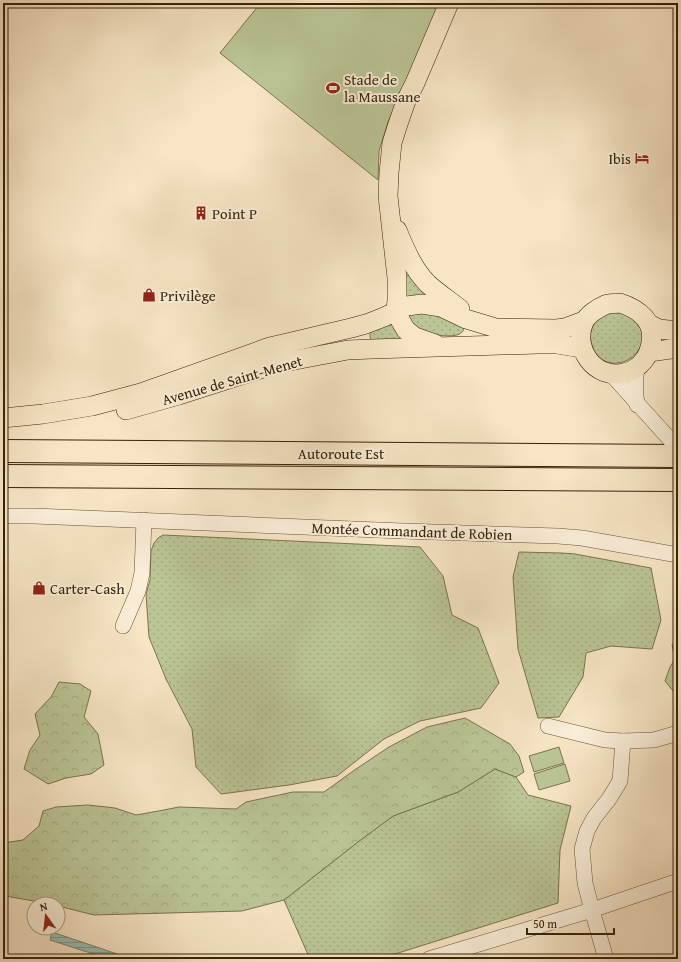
<svg xmlns="http://www.w3.org/2000/svg" width="681" height="962" font-family="'Gentium Book Plus',serif">
<style>
.green{fill:url(#green-dots);stroke:#79744e}
.forest{fill:url(#forest-crowns);stroke:#79744e}
.pitch{fill:#bbc596;stroke:#79744e}
.water{fill:url(#water-rules);stroke:#74816f}
.lines{fill:none;stroke-linecap:round;stroke-linejoin:round}
.minor-casing{stroke:#675436;stroke-width:16}
.major-casing{stroke:#372307;stroke-width:20}
.highway-casing{stroke:#372307;stroke-width:24}
.minor{stroke:#faeed9;stroke-width:15}
.major{stroke:#f7e5c5;stroke-width:19}
.highway{stroke:#f7e5c5;stroke-width:22}
.labels{text-anchor:middle;dominant-baseline:central;stroke-width:4;stroke-linejoin:round;paint-order:stroke}
.poi-label{font-size:15px;fill:#372307;stroke:#faeed9;text-anchor:start}
.street-label{font-size:15px;fill:#372307;stroke:#faeed9}
</style>
<defs>
<pattern id="green-dots" width="8" height="8" patternUnits="userSpaceOnUse"><rect width="8" height="8" fill="#bbc596"/><path d="M2 2h.1M6 6h.1" fill="none" stroke="#a1a980" stroke-width="1.8" stroke-linecap="round"/></pattern>
<pattern id="forest-crowns" width="20" height="18" patternUnits="userSpaceOnUse"><rect width="20" height="18" fill="#bbc596"/><path d="M2 6a3 3 0 1 1 6 0M12 15a3 3 0 1 1 6 0" fill="none" stroke="#a1a980"/></pattern>
<pattern id="water-rules" width="6" height="5" patternUnits="userSpaceOnUse"><rect width="6" height="5" fill="#9dbfb5"/><path d="M0 2.5h6" fill="none" stroke="#819b91"/></pattern>
</defs>
<rect width="100%" height="100%" fill="#f7e5c5"/>
<filter id="stains"><feTurbulence type="fractalNoise" baseFrequency=".005" numOctaves="4"/><feColorMatrix values="0 0 0 0 .2 0 0 0 0 .09 0 0 0 0 .02 0 0 0 .5 -.17"/></filter>
<radialGradient id="worn" r=".72"><stop offset=".6" stop-color="#630" stop-opacity="0"/><stop offset="1" stop-color="#630" stop-opacity=".3"/></radialGradient>
<g class="green">
<polygon points="408,275 410,275 433,296 406,301 406,277"/>
<path d="M432 311 464 327C464 343 426 333 417 331L404 313Z"/>
<path d="M605 312H626C630 316 636 321 639 325 657 357 600 384 591 341 588 329 597 319 605 312Z"/>
<path d="M393 319 407 339 372 341C370 338 369 336 371 332Z"/>
<polygon points="163,535 420,547 443,576 452,615 478,628 499,683 481,708 420,721 384,739 337,776 289,785 221,794 196,767 192,729 166,679 149,637 146,594 150,580 151,551 154,543 158,538"/>
<polygon points="519,552 562,553 575,554 651,568 661,620 652,649 611,646 586,653 583,677 559,717 538,718 518,649 513,577"/>
<polygon points="495,769 516,777 528,795 571,806 560,850 558,903 379,959 310,959 284,900 358,842 393,816 458,792"/>
</g>
<g class="forest">
<polygon points="678,636 678,692 674,692 665,681 670,667 675,659 672,645"/>
<polygon points="59,682 80,684 91,691 84,717 98,734 104,765 91,774 66,778 48,784 24,769 30,750 40,735 35,714 51,697"/>
<polygon points="465,718 510,744 519,756 524,772 516,777 495,769 458,792 393,816 358,842 284,900 242,911 94,915 58,906 58,904 52,904 5,896 3,895 3,843 23,840 39,826 43,811 56,807 88,805 115,808 136,815 164,810 179,807 236,809 246,802 293,792 324,792 356,769 389,747 427,727"/>
</g>
<g class="pitch">
<polygon points="256,3 441,3 388,122 379,151 378,180 220,53 259,5"/>
<polygon points="559,747 564,763 534,772 529,756"/>
<polygon points="565,764 570,781 539,790 534,774"/>
</g>
<polygon class="water" points="52,932 132,959 109,959 50,940"/>
<g class="lines">
<g class="minor-casing">
<g id="minor">
<path d="M637 367C635 380 635 392 637 405"/>
<polyline points="610,373 674,444"/>
<polyline points="3,516 34,516 403,531 558,536 582,538 678,555"/>
<polyline points="123,626 138,591 142,573 144,520"/>
<polyline points="548,726 605,740 623,741 654,740 678,733"/>
<polyline points="429,959 592,910 678,881"/>
<polyline points="606,959 592,910 585,883 582,849 587,831 594,818 609,799 620,781 623,741"/>
</g>
</g>
<g class="major-casing">
<g id="major">
<path d="M397 230C405 249 413 269 428 284 438 293 450 301 460 309"/>
<path d="M620 303C639 309 655 322 651 343 650 349 648 355 644 360 639 367 632 371 624 373 595 380 572 348 584 322 587 315 598 308 605 305 609 303 615 304 620 303Z"/>
<polyline points="649,324 659,329 678,331"/>
<polyline points="435,344 415,337 406,330 400,320 396,311 397,300 397,278 388,196 389,173 392,143 398,124 406,101 415,83 449,3"/>
<polyline points="649,352 678,348"/>
<polyline points="126,410 179,395 279,363 348,350 372,349 538,344 557,344 582,348"/>
<polyline points="3,418 43,414 92,406 141,393 270,347 351,328 366,324 384,317 407,306 422,304 441,307 466,319 496,328 556,329 565,328 584,321"/>
</g>
</g>
<g class="highway-casing">
<g id="highway">
<polyline points="3,451 678,456"/>
<polyline points="3,476 678,480"/>
</g>
</g>
<use href="#minor" class="minor"/>
<use href="#major" class="major"/>
<use href="#highway" class="highway"/>
</g>
<defs>
<g id="stadium-bare" transform="scale(1.08)"><path d="M0-5a6.5 5 0 1 0 0 10a6.5 5 0 1 0 0-10ZM-3.5-1.8h7v3.6h-7Z" fill="#8f2418" stroke="#faeed9" stroke-width="2.5" paint-order="stroke"/></g>
<g id="hotel-bare" transform="scale(1.08)"><path d="M-6-4.5h1.5V1H6V5H4.5V3h-9V5H-6ZM-4 0a1.8 1.8 0 1 1 3.6 0ZM.5 0V-2.5h3Q6-2.5 6 0Z" fill="#8f2418" stroke="#faeed9" stroke-width="2.5" paint-order="stroke"/></g>
<g id="building-bare" transform="scale(1.08)"><path d="M-4-6H4V6H1V3H-1V6H-4ZM-2.5-4.3h1.7v1.8h-1.7ZM.8-4.3h1.7v1.8H.8ZM-2.5-1h1.7V.8h-1.7ZM.8-1h1.7V.8H.8Z" fill="#8f2418" stroke="#faeed9" stroke-width="2.5" paint-order="stroke"/></g>
<g id="shop-bare" transform="scale(1.08)"><path d="M-5-2.5h2.3a2.7 3.5 0 0 1 5.4 0H5L5.5 6h-11ZM-1.5-2.5h3a1.5 2.3 0 0 0-3 0Z" fill="#8f2418" stroke="#faeed9" stroke-width="2.5" paint-order="stroke"/></g>
</defs>
<g fill-rule="evenodd">
<use href="#stadium-bare" x="333" y="88"/>
<use href="#hotel-bare" x="642" y="158"/>
<use href="#building-bare" x="201" y="213"/>
<use href="#shop-bare" x="149" y="295"/>
<use href="#shop-bare" x="39" y="588"/>
</g>
<g class="labels">
<g class="poi-label">
<text x="344" y="79">Stade de<tspan x="344" dy="17">la Maussane</tspan></text>
<text x="631" y="158" text-anchor="end">Ibis</text>
<text x="212" y="213">Point P</text>
<text x="160" y="295">Privilège</text>
<text x="50" y="588">Carter-Cash</text>
</g>
<g class="street-label">
<text transform="translate(232 380) rotate(-16)">Avenue de Saint-Menet</text>
<text x="341" y="453">Autoroute Est</text>
<text transform="translate(412 531) rotate(2)">Montée Commandant de Robien</text>
</g>
</g>
<rect width="681" height="962" fill="none" stroke="#f7e5c5" stroke-width="16"/>
<rect x="4" y="4" width="673" height="954" fill="none" stroke="#372307" stroke-width="2"/>
<rect x="8" y="8" width="665" height="946" fill="none" stroke="#372307"/>
<g transform="translate(46 916) rotate(345)"><circle r="19" fill="#faeed9" stroke="#ac9d85"/>
<path d="M0-3L7 15L0 10L-7 15Z" fill="#8f2418"/>
<text y="-6" font-size="11" font-weight="bold" text-anchor="middle" fill="#372307">N</text>
</g>
<path d="M527 928v6h87v-6" fill="none" stroke="#372307" stroke-width="2"/>
<text x="533" y="928" font-size="12" fill="#372307" stroke="#faeed9" stroke-width="3" paint-order="stroke">50 m</text>
<rect width="100%" height="100%" filter="url(#stains)"/>
<rect width="100%" height="100%" fill="url(#worn)"/>
</svg>
